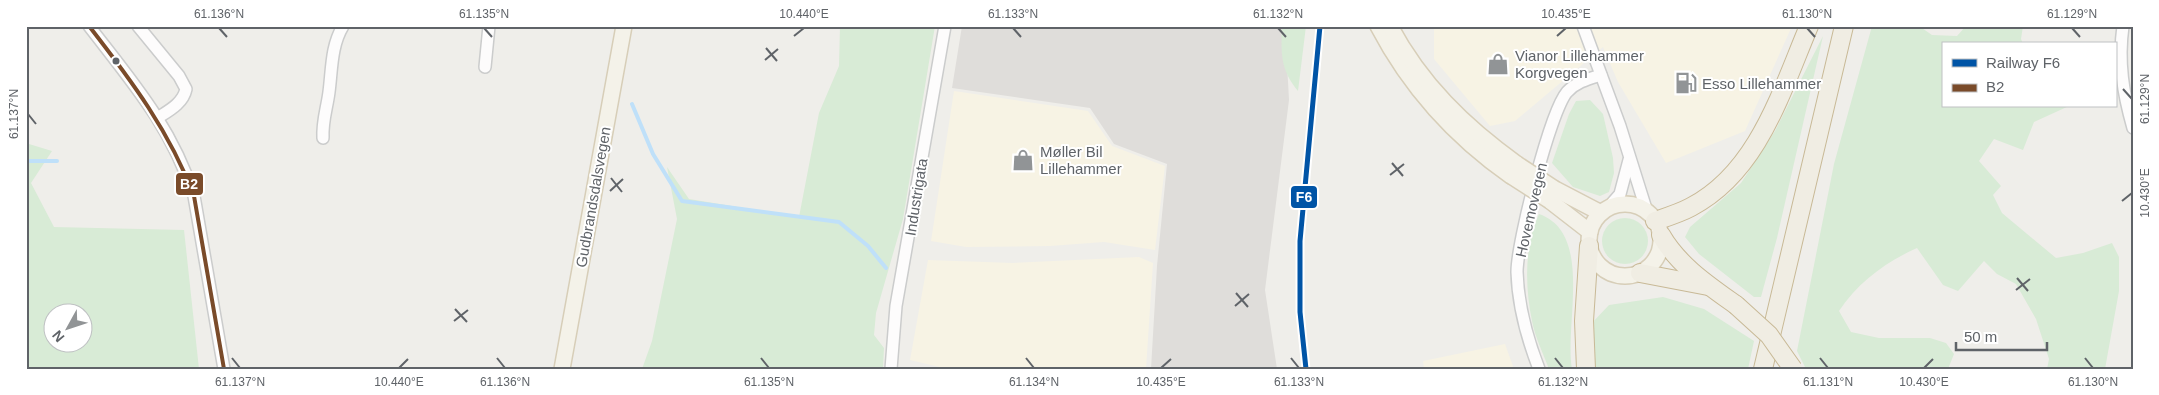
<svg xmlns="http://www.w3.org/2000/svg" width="2159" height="395" font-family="Helvetica,sans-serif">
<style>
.commercial{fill:#f7f3e4}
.industrial{fill:#dfddda}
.green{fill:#d8ebd6;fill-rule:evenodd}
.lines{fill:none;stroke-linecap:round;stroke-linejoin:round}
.stream{stroke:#bfe0f9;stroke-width:4}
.minor-casing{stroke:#cbcccc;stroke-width:14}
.major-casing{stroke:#d7ceb8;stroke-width:18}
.highway-casing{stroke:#c8b996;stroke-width:20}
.minor{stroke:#fdfcfc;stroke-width:11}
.major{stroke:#f4f2e9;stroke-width:15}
.highway{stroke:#f0ede3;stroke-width:18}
.major-bridge-casing{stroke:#d7ceb8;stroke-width:18;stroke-linecap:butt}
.highway-bridge-casing{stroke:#c8b996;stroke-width:20;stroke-linecap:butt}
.major-bridge{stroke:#f4f2e9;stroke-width:15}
.highway-bridge{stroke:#f0ede3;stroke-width:18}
.bus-1-casing{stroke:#fff;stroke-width:8}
.bus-1{stroke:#7a4b2a;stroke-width:4}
.rail-1-casing{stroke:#fff;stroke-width:9}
.rail-1{stroke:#0054a6;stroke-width:5}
.ticks{fill:none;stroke:#5f6368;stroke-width:2}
.bus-dot{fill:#5f6368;stroke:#fff;stroke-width:2}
.labels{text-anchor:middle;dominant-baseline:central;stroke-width:4;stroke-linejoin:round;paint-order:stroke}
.poi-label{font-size:15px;fill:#5f6368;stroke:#fff;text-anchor:start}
.street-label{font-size:15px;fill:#5f6368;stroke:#fff}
.line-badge{stroke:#fff;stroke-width:2}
.badge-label{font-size:14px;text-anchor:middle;font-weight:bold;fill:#fff}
.neatline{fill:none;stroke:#5f6368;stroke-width:2}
.ticks-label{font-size:12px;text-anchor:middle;fill:#5f6368}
</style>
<rect width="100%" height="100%" fill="#efeeea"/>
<g class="commercial">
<polygon points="1434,26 1792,26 1745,131 1666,163 1618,82 1603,47 1515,121 1490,126 1434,59"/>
<polygon points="954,91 1088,111 1112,146 1165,166 1155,250 1104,242 1050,246 966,247 931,241"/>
<polygon points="1139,257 1153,263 1146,369 948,369 910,360 928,260 1013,263"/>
<polygon points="1505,344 1514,369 1424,369 1423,361"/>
</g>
<polygon class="industrial" points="962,26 1285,26 1289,100 1265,290 1277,369 1151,369 1157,266 1167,164 1114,144 1090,108 952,88"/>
<g class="green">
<polygon points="840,26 935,26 903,219 876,313 874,335 884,348 883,369 642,369 652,341 677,219 667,167 689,199 799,217 819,113 839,66"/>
<path d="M1282 26H1306L1298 91C1280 69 1281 54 1282 26Z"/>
<path d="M1872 26H1919L1932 35 1957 36 1966 26H2023L2021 39 2023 44H1943V106H2069L2034 122 2023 150 1994 139 1979 161 2001 186 1993 195 2002 213 2056 258 2083 253 2112 243 2119 257V291L2105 369H2047L2049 359 2036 319 2016 284 1997 274 1984 261 1958 291 1943 285 1917 248C1886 262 1858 282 1839 311L1851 332 1879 338H1930L1946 343 1954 354 1948 369H1806L1797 351 1834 164Z"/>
<polygon points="1823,36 1777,238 1761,297 1754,297 1699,254 1685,237 1690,227 1741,183 1775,131"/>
<polygon points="1590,100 1603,114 1613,158 1614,173 1609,192 1600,196 1573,187 1552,163 1569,114 1576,101"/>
<path d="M29 144 52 151 31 183 54 227 184 230 199 369H26V145ZM52 312H82V342H52Z"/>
<path d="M1539 214C1594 233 1564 325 1572 369H1549C1543 353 1535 337 1532 321 1525 287 1524 246 1539 214Z"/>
<circle cx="1625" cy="241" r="23"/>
<polygon points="1663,297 1704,309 1754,341 1748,369 1595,369 1592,323 1609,305"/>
</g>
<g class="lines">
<g class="stream">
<polyline points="632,104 653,154 682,201 839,222 868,246 886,268"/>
<polyline points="26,161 57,161"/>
</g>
<g class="minor-casing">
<g id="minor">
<path d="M89 26C133 83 171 126 194 196L224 369"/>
<path d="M138 26 179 76 186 89C183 103 170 110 159 117"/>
<polyline points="1583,26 1620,126 1647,212"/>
<path d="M2123 26C2118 62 2123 93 2133 128"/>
<polyline points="485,67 489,26"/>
<path d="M323 138C322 121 327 108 329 92 332 69 331 46 343 26"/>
<polyline points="1606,210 1620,194 1629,160"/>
<polyline points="891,369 896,306 945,26"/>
<path d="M1539 369C1527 338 1518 306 1517 272 1517 243 1550 112 1567 92 1576 82 1588 79 1601 75"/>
</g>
</g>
<g class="major-casing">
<g id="major">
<path d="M1378 26C1410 87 1455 137 1511 176"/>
<path d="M1390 26C1421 84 1464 126 1517 164"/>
<polyline points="1555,189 1601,213"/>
<polyline points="1550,201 1590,232"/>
<circle cx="1625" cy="240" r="36"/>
<polyline points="562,369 624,26"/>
</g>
</g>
<g class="highway-casing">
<g id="highway">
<path d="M1655 221C1667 217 1680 213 1691 207 1758 172 1781 92 1809 26"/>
<path d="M1661 235C1678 265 1708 285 1736 305"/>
<polyline points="1640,273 1708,286"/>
<polyline points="1586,369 1584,321 1589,246"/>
<polyline points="1763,369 1844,26"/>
</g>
</g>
<use href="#minor" class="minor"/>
<use href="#major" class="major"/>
<use href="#highway" class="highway"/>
<g class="major-bridge-casing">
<g id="major-bridge">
<polyline points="1517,164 1555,189"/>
<polyline points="1511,176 1550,201"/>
</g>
</g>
<g class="highway-bridge-casing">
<polyline id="highway-bridge" points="1736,305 1769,335 1793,369"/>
</g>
<use href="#major-bridge" class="major-bridge"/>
<use href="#highway-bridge" class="highway-bridge"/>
<g class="bus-1-casing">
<path id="bus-1" d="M89 26C131 80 170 132 194 196L224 369"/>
</g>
<use href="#bus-1" class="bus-1"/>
<g class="rail-1-casing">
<polyline id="rail-1" points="1306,369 1300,312 1300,241 1320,26"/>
</g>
<use href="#rail-1" class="rail-1"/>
</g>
<path class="ticks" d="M219 28 227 37M484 28 492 37M1013 28 1021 37M1278 28 1286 37M1807 28 1815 37M2072 28 2080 37M794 36 804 28M1557 36 1566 28M766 48 777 61M765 60 778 49M2123 89 2132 99M28 114 36 124M1392 163 1403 176M1390 175 1404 164M611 178 622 192M610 191 623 179M2122 201 2132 193M2017 278 2028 291M2016 290 2030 279M1236 293 1248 307M1235 306 1249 294M455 309 467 322M454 321 468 310M232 358 240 368M497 358 505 368M761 358 769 368M1026 358 1034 368M1291 358 1299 368M1555 358 1563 368M1820 358 1828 368M2085 358 2093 368M399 368 408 359M1161 368 1171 359M1924 368 1933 359"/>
<defs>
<g id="shop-bare" transform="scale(1.725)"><path d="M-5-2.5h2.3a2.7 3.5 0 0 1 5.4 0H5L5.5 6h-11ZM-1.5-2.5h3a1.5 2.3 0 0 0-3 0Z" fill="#919496" stroke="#fff" stroke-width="2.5" paint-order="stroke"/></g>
<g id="fuel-bare" transform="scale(1.725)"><path d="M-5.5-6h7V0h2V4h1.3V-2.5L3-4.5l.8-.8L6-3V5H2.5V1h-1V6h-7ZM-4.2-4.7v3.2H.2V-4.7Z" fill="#919496" stroke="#fff" stroke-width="2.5" paint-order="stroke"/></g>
</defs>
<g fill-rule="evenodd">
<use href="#shop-bare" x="1498" y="64"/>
<use href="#fuel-bare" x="1686" y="83"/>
<use href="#shop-bare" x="1023" y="160"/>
</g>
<circle class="bus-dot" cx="116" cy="61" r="4.5"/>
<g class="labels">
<g class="poi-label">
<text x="1515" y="55">Vianor Lillehammer<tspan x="1515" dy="17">Korgvegen</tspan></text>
<text x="1702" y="83">Esso Lillehammer</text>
<text x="1040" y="151">Møller Bil<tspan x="1040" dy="17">Lillehammer</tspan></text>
</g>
<g class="street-label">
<text transform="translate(593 197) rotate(-80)">Gudbrandsdalsvegen</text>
<text transform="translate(916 197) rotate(-81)">Industrigata</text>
<text transform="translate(1531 210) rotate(-77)">Hovemovegen</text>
</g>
</g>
<g class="line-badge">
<rect x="175" y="172" width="29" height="24" rx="5" fill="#7a4b2a"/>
<rect x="1290" y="185" width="28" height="24" rx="5" fill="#0054a6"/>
</g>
<g class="badge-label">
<text x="189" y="189">B2</text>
<text x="1304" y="202">F6</text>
</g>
<rect width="2159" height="395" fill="none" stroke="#ffffff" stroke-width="55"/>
<rect x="1942" y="42" width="175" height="65" fill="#ffffff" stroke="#bfc1c3"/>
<rect x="1952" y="59" width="25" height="8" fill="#0054a6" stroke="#bfc1c3"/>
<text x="1986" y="68" font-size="15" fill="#5f6368">Railway F6</text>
<rect x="1952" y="84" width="25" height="8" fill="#7a4b2a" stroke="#bfc1c3"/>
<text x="1986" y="92" font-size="15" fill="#5f6368">B2</text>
<g transform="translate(68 328) rotate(230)"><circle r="24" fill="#ffffff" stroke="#bfc1c3"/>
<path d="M0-4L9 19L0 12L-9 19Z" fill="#919496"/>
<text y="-8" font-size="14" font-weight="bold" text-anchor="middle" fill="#5f6368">N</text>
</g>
<path d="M1956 342v8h91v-8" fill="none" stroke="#5f6368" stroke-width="2.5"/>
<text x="1964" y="342" font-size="15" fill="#5f6368" stroke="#ffffff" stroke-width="4" paint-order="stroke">50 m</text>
<rect x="28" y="28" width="2104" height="340" class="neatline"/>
<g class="ticks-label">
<text x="219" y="18">61.136°N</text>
<text x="484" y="18">61.135°N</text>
<text x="804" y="18">10.440°E</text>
<text x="1013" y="18">61.133°N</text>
<text x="1278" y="18">61.132°N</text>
<text x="1566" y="18">10.435°E</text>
<text x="1807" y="18">61.130°N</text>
<text x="2072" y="18">61.129°N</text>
<text transform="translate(2145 99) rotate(-90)" y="4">61.129°N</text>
<text transform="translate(14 114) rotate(-90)" y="4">61.137°N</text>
<text transform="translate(2145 193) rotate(-90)" y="4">10.430°E</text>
<text x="240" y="386">61.137°N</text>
<text x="399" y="386">10.440°E</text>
<text x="505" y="386">61.136°N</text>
<text x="769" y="386">61.135°N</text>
<text x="1034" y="386">61.134°N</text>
<text x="1161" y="386">10.435°E</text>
<text x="1299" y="386">61.133°N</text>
<text x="1563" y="386">61.132°N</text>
<text x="1828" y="386">61.131°N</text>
<text x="1924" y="386">10.430°E</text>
<text x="2093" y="386">61.130°N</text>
</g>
</svg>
